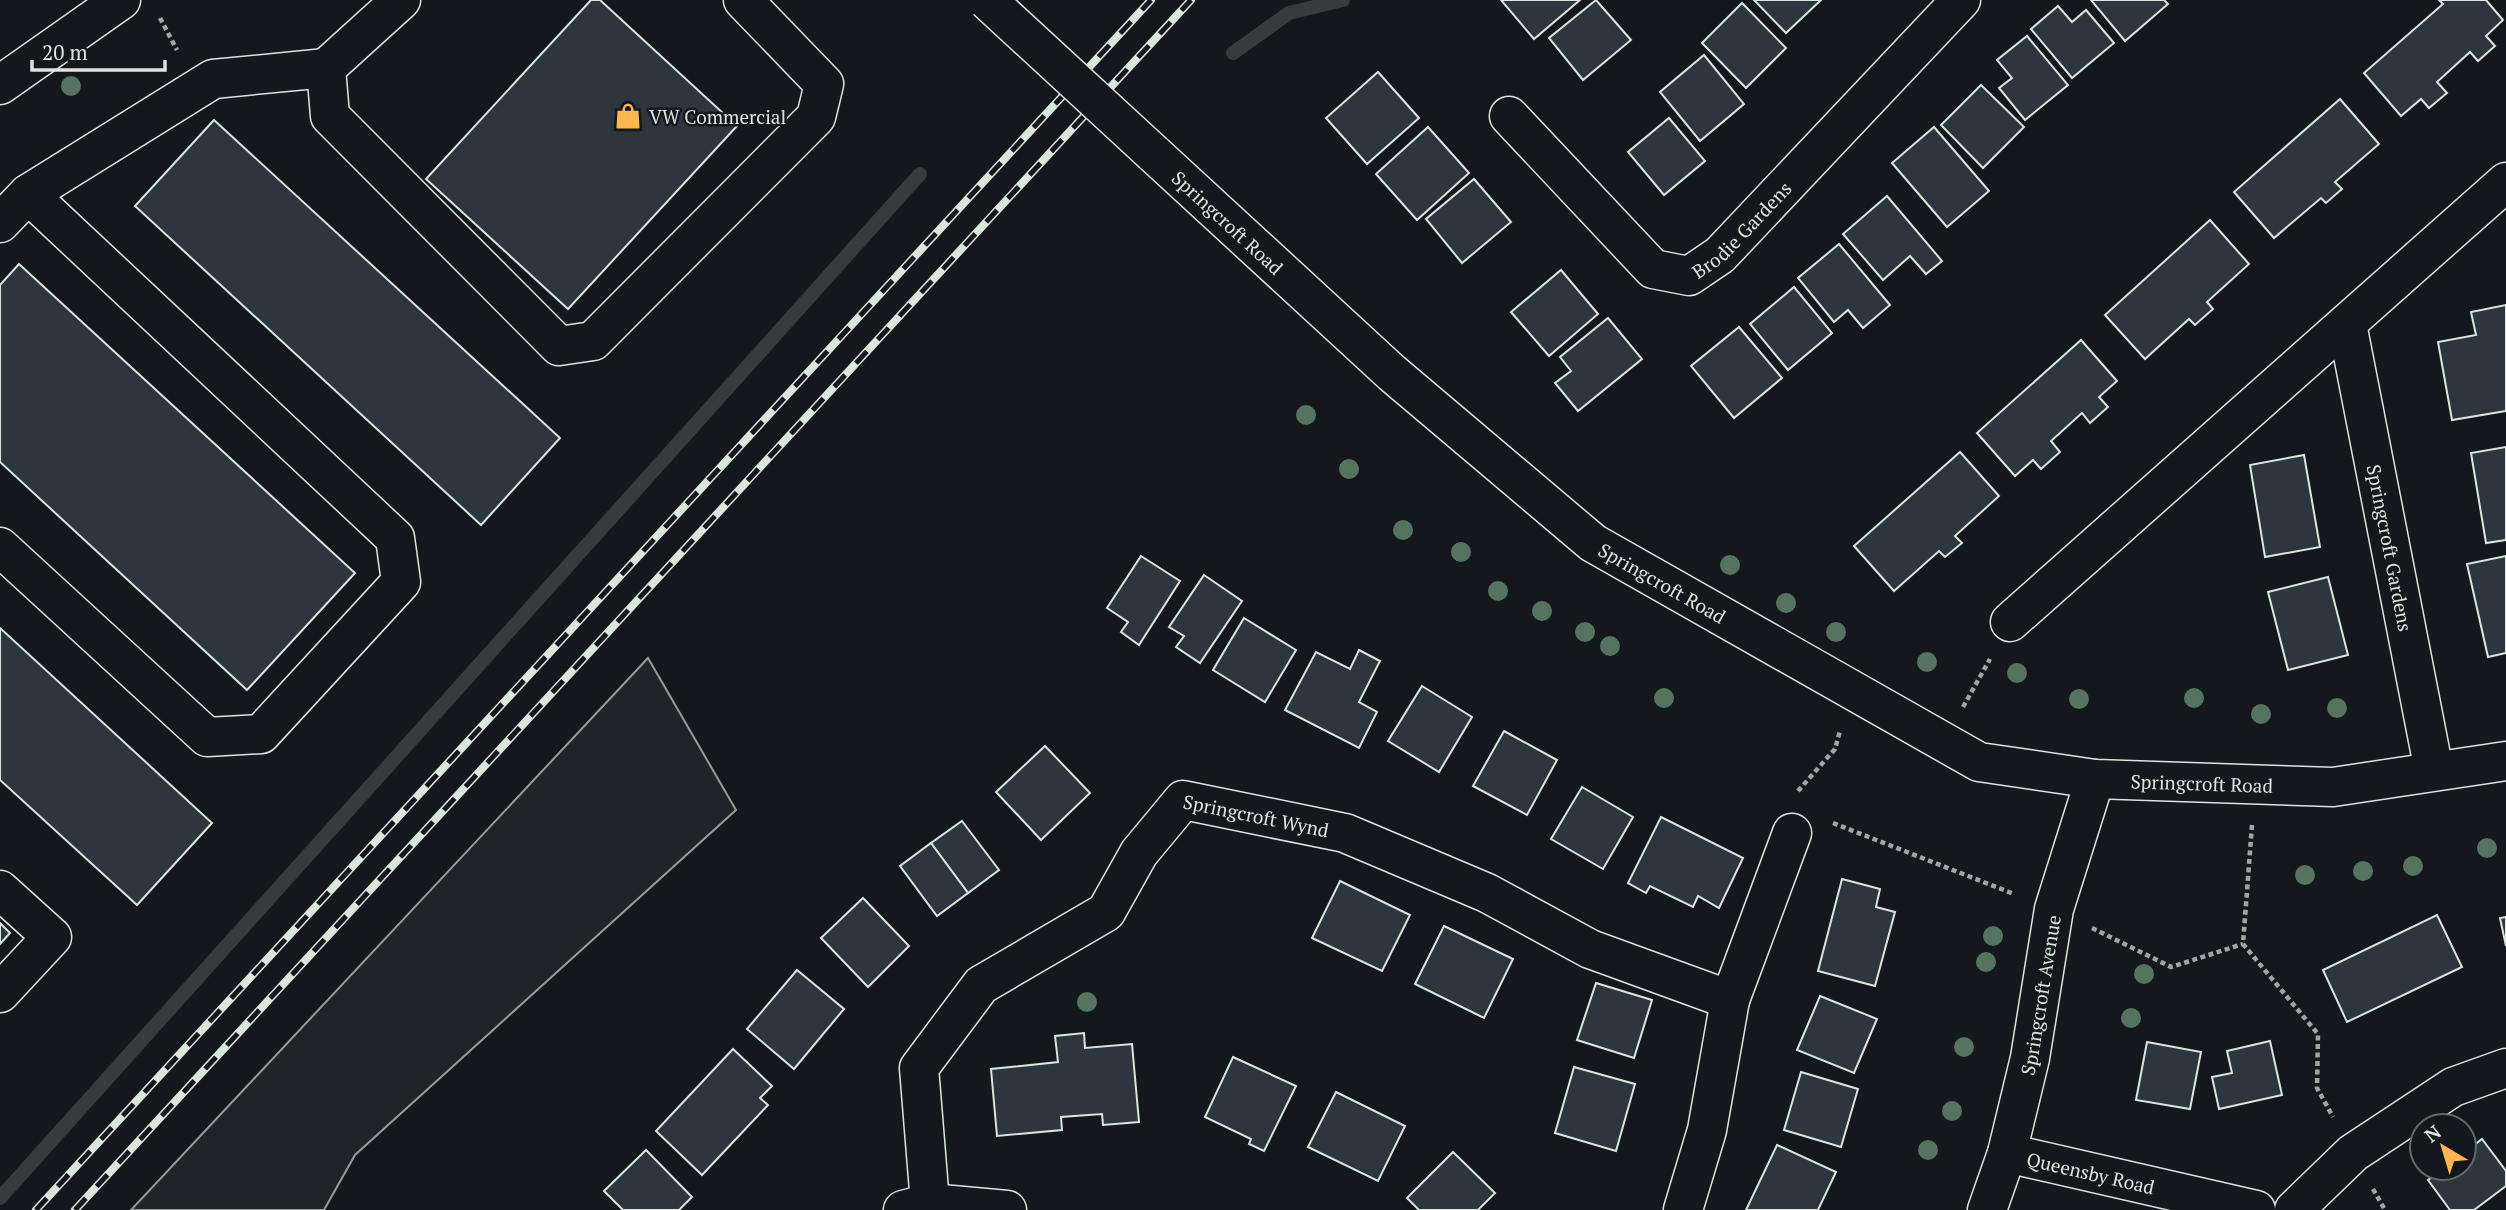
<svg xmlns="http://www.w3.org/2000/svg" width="2506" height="1210" font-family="'PT Serif',serif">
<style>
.green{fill:#202428;stroke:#939e99;stroke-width:2}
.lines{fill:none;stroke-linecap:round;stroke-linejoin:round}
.stream{stroke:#363b3e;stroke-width:14}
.building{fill:#2c363c;stroke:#d8e6dc;stroke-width:2}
.minor-casing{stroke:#d8e6dc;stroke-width:41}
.path{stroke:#9da8a2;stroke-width:4.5;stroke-dasharray:5 3.5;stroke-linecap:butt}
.minor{stroke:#14181c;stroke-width:38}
.rail-casing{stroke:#d8e6dc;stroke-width:8}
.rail{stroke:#14181c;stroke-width:5;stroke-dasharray:16;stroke-linecap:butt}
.minor-bridge-casing{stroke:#d8e6dc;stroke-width:41;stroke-linecap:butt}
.minor-bridge{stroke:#14181c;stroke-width:38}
.tree{fill:#55745f}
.labels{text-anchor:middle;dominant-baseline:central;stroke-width:5;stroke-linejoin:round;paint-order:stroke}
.poi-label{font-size:19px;fill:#d8e6dc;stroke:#14181c;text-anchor:start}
.street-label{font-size:19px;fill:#d8e6dc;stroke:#14181c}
</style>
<rect width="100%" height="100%" fill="#14181c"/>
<polygon class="green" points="648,658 736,810 355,1155 324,1210 131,1210"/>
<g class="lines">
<g class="stream">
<polyline points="1233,53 1289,13 1343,0"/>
<polyline points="0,1198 920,174"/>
</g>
</g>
<g class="building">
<polygon points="591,0 600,0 737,126 568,309 426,179"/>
<polygon points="1501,0 1580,0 1534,39"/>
<polygon points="1596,0 1631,40 1583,80 1549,38"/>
<polygon points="1754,0 1821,0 1786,33"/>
<polygon points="2091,0 2164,0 2168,4 2125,41"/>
<polygon points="2439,0 2486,0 2503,20 2486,36 2495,46 2478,61 2470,52 2437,82 2447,93 2429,108 2421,99 2401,116 2364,73 2443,4"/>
<polygon points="1742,3 1786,48 1746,88 1702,43"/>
<polygon points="2058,6 2072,22 2086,10 2114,43 2072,78 2031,29"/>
<polygon points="2027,36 2068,85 2025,120 1999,88 2012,78 1997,60"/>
<polygon points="1704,55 1744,104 1700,141 1660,92"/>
<polygon points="1378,72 1419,118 1367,164 1326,118"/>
<polygon points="1981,85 2024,127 1983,168 1941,125"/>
<polygon points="2340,99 2379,144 2335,182 2342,189 2326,203 2321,198 2274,238 2234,192"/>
<polygon points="1669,118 1705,161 1664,195 1628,152"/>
<polygon points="214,120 560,438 481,525 135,206"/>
<polygon points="1428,127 1469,173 1417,220 1376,174"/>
<polygon points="1934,127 1989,191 1947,227 1892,163"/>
<polygon points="1474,179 1511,222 1462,263 1426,219"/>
<polygon points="1887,196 1942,261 1926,274 1910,256 1883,280 1843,234"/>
<polygon points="2210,220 2249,264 2207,302 2213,309 2195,325 2189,319 2145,359 2105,315"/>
<polygon points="1839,244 1890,305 1863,328 1848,310 1834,322 1798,278"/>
<polygon points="19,264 355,573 247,690 0,462 0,285"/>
<polygon points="1561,270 1598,314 1549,356 1511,312"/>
<polygon points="1794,287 1832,333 1788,370 1750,324"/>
<polygon points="2506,305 2506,411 2452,420 2438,342 2476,335 2471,312"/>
<polygon points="1608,318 1642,359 1578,411 1555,383 1571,371 1560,357"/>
<polygon points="1739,327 1782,378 1734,418 1691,366"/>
<polygon points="2081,340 2117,381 2099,397 2108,407 2090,423 2082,413 2051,441 2060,452 2041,469 2033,460 2015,476 1977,433"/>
<polygon points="2506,447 2506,540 2486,543 2471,453"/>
<polygon points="1960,452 1999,496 1955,536 1962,543 1945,557 1939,551 1894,591 1854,546"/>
<polygon points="2304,455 2320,547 2265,557 2250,465"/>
<polygon points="1141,556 1180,581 1139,645 1121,632 1128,622 1107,608"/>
<polygon points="2506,556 2506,653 2488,657 2467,564"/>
<polygon points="1204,575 1242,601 1200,663 1176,647 1184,636 1169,627"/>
<polygon points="2328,577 2348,655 2288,670 2268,592"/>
<polygon points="1244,618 1296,650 1265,702 1213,670"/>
<polygon points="0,628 212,823 137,905 0,780"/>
<polygon points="1359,650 1380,661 1359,702 1377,712 1359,748 1285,710 1316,652 1350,669"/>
<polygon points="1422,686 1472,717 1439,772 1388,741"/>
<polygon points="1504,731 1557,760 1527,815 1473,786"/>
<polygon points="1045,746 1090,793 1041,840 996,792"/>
<polygon points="1582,787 1633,817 1603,869 1551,839"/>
<polygon points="1661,817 1743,858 1719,908 1698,896 1693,907 1650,886 1646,893 1628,883"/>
<polygon points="962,821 999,870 968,893 931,843"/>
<polygon points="931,843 968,893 937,916 900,866"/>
<polygon points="1842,879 1880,889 1876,907 1895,912 1875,986 1818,971"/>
<polygon points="1340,881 1410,915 1382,971 1312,938"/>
<polygon points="863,898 909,946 868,987 821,938"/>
<polygon points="2437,915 2462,967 2347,1022 2323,970"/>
<polygon points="2506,917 2506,946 2500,918"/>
<polygon points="0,923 10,933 0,944"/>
<polygon points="1444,926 1513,959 1484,1018 1415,984"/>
<polygon points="797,970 844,1009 794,1069 747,1029"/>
<polygon points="1596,983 1652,1000 1634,1058 1577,1040"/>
<polygon points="1820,996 1877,1019 1854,1073 1797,1050"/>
<polygon points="1084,1033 1085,1048 1132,1044 1139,1122 1103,1125 1102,1114 1061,1117 1062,1130 997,1136 991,1069 1058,1062 1055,1036"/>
<polygon points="2270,1041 2282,1095 2219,1109 2212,1077 2232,1073 2227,1051"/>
<polygon points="2147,1042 2201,1052 2190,1109 2136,1100"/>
<polygon points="733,1049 772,1086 760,1098 768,1105 702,1175 656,1131"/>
<polygon points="1233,1057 1296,1086 1264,1151 1249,1144 1251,1139 1205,1117"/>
<polygon points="1574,1067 1635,1084 1616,1151 1555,1133"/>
<polygon points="1801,1072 1858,1089 1841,1147 1784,1130"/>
<polygon points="1336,1092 1405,1126 1378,1181 1308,1147"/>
<polygon points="2482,1139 2506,1171 2506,1186 2474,1210 2450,1210 2428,1180 2444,1168 2464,1168 2464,1153"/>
<polygon points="1777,1145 1836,1172 1818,1210 1746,1210"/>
<polygon points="646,1150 692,1197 679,1210 623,1210 604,1191"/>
<polygon points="1453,1152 1495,1193 1478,1210 1419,1210 1407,1198"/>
</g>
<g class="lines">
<g class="minor-casing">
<g id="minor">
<polyline points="401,0 326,68 330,116 559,346 593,341 816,117 824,84 743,0"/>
<polyline points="0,85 121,0"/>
<path id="s1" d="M1509 116 1653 269 1689 276 1720 255 1961 0"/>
<path id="s2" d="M1153 153 1392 373 1593 543 1979 762 2095 779 2333 787 2506 761"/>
<polyline points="0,223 28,194 213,79 326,68"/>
<path id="s3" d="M2347 324 2434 771"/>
<polyline points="0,547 207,737 261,734 401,582 395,538 28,194"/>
<polyline points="2010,622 2506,182"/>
<polyline points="0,890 52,937 0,993"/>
<path id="s4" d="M2007 1153 2256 1210"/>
<path id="s5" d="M930 1203 919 1068 981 985 1106 912 1139 853 1183 800 1345 833 1487 893 1590 949 1730 1000"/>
<polyline points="903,1210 930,1203 1007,1210"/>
<polyline points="1683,1210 1707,1130 1730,1000 1792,833"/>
<path id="s6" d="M1987 1210 2007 1153 2030 1058 2054 909 2095 779"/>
<polyline points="2294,1210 2353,1153 2453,1087 2506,1068"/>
</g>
</g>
<g class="path">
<polyline points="160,18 177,50"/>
<polyline points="1963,707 1990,659"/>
<polyline points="1798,791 1835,749 1840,731"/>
<polyline points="1833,823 2014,894"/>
<polyline points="2252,825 2243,944 2318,1034 2317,1088 2333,1117"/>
<polyline points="2092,928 2171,967 2243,944"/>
<polyline points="2373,1189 2385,1210"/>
</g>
<use href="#minor" class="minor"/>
<g class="rail-casing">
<g id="rail">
<polyline points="36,1210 1151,0"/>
<polyline points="75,1210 1191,0"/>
</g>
</g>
<use href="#rail" class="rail"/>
<g class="minor-bridge-casing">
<polyline id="minor-bridge" points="987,0 1153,153"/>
</g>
<use href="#minor-bridge" class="minor-bridge"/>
</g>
<g class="tree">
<circle cx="71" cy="86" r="10"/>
<circle cx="1306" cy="415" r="10"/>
<circle cx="1349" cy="469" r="10"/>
<circle cx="1403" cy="530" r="10"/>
<circle cx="1461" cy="552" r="10"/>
<circle cx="1730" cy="565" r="10"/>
<circle cx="1498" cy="591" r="10"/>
<circle cx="1786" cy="603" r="10"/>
<circle cx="1542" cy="611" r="10"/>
<circle cx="1585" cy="632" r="10"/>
<circle cx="1836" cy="632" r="10"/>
<circle cx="1610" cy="646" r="10"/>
<circle cx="1927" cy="662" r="10"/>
<circle cx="2017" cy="673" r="10"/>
<circle cx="1664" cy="698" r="10"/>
<circle cx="2194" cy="698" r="10"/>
<circle cx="2079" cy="699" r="10"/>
<circle cx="2337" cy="708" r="10"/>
<circle cx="2261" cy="714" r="10"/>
<circle cx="2487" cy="848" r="10"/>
<circle cx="2413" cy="866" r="10"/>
<circle cx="2363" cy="871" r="10"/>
<circle cx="2305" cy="875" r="10"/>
<circle cx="1993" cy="936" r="10"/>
<circle cx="1986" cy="962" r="10"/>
<circle cx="2144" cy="974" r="10"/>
<circle cx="1087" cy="1002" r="10"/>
<circle cx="2131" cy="1018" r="10"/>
<circle cx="1964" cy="1047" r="10"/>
<circle cx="1952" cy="1111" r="10"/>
<circle cx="1928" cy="1150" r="10"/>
</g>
<defs>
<g id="shop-bare" transform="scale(2.1)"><path d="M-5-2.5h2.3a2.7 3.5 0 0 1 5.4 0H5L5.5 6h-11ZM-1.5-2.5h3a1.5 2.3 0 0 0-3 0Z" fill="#ffb74d" stroke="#14181c" stroke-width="2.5" paint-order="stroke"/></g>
</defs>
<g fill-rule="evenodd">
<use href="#shop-bare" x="628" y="116"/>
</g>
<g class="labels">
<g class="poi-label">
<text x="649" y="116">VW Commercial</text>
</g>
<g class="street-label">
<text stroke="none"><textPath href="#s2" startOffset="102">Springcroft Road</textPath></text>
<text stroke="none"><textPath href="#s1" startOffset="317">Brodie Gardens</textPath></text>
<text stroke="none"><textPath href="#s3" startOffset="228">Springcroft Gardens</textPath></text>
<text stroke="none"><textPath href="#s2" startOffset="668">Springcroft Road</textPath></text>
<text stroke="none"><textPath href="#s2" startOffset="1256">Springcroft Road</textPath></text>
<text stroke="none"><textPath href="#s5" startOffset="595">Springcroft Wynd</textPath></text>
<text stroke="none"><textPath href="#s6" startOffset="222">Springcroft Avenue</textPath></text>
<text stroke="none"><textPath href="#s4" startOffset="86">Queensby Road</textPath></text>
</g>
</g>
<g transform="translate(2443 1147) rotate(322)"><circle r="33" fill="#14181c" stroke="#626a69" stroke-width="2"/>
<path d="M0-5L12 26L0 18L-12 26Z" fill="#ffb74d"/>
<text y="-10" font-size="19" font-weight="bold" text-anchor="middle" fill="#d8e6dc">N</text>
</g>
<path d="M32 60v10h133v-10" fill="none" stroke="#d8e6dc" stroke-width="3.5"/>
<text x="42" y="60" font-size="21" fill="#d8e6dc" stroke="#14181c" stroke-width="5" paint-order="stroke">20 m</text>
</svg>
